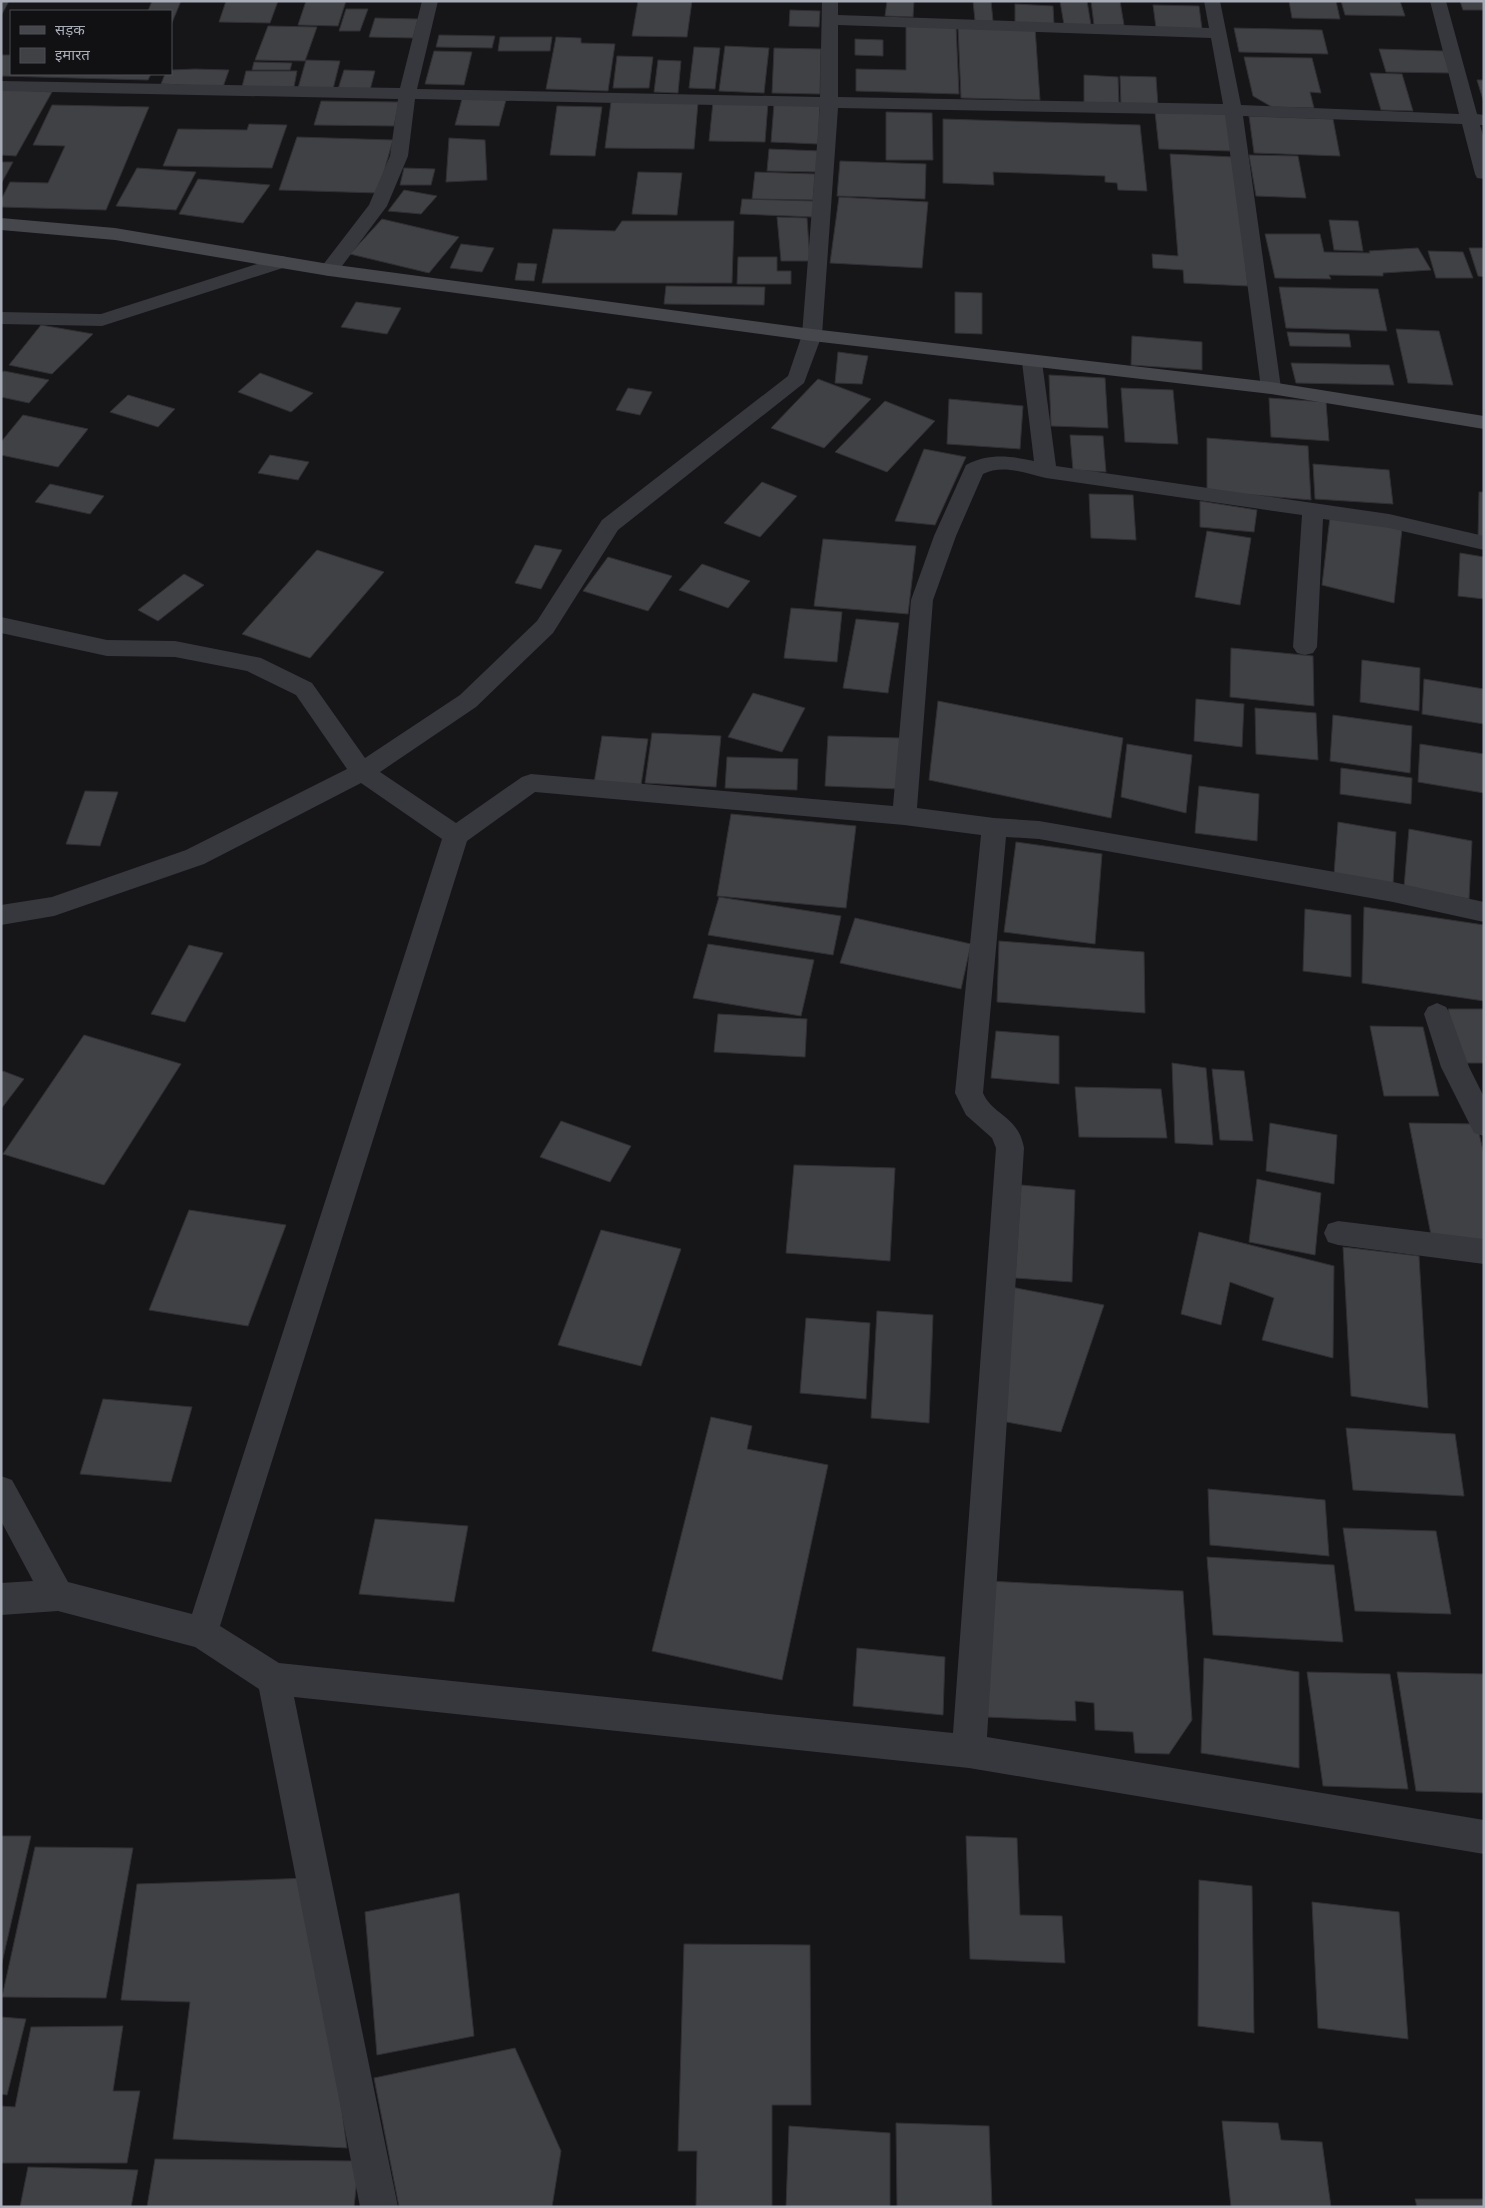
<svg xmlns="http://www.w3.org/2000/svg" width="1485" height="2208" font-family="Inter,'Noto Sans Devanagari',sans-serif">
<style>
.building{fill:#404145;stroke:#303034}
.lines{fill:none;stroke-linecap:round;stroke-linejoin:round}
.street{fill:#37383d;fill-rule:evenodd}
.secondary{fill:#45474d;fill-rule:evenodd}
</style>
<rect width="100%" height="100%" fill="#161618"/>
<g class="building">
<polygon points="1,1 9,1 1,16"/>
<polygon points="152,1 181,1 171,25 171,11 148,11"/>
<polygon points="226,1 278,1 270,23 219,22"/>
<polygon points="306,1 346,1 338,26 298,25"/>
<polygon points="638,1 692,1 687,37 632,36"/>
<polygon points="887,1 914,1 913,17 885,16"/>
<polygon points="973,1 991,1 993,21 975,21"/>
<polygon points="1060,1 1087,1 1091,25 1064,25"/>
<polygon points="1091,1 1120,1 1124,25 1094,25"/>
<polygon points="1289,1 1336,1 1340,19 1292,18"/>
<polygon points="1341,1 1400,1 1405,16 1345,15"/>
<polygon points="1460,1 1484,1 1484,10 1463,10"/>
<polygon points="1015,4 1053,6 1054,24 1015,23"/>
<polygon points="1153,5 1199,6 1202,29 1156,28"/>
<polygon points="346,9 368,9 360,31 339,31"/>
<polygon points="790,10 820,11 819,27 789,26"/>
<polygon points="375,18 418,19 413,38 369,37"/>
<polygon points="906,25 956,26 959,94 856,91 856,69 906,70"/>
<polygon points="268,26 317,27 305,61 255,60"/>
<polygon points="958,26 1035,27 1040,100 961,98"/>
<polygon points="1234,28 1322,30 1328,54 1239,52"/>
<polygon points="439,35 495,36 492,48 436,47"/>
<polygon points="500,37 552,37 550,51 498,51"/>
<polygon points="556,37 581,38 581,43 615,44 608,91 546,89"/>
<polygon points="855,39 883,40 883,56 855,55"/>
<polygon points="725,46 769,48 764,93 719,91"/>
<polygon points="694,47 720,48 715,89 689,88"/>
<polygon points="774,48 821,49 820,94 772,93"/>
<polygon points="1379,49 1443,51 1450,73 1386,72"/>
<polygon points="434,51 472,52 464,85 425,84"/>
<polygon points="1,55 11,55 11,74 151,74 148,80 1,76"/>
<polygon points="617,56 653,57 649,88 613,88"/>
<polygon points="1244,57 1312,58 1321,93 1310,92 1314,108 1272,107 1253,96"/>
<polygon points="306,60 340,61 333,89 298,88"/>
<polygon points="658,60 681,61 678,93 654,92"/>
<polygon points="254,62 292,63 290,70 252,70"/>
<polygon points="171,70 195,69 229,70 223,87 161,84 165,74 171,74"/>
<polygon points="344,70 375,71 370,90 338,89"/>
<polygon points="246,71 297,71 294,87 242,87"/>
<polygon points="1370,73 1402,74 1413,111 1381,110"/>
<polygon points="1084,75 1118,77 1119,106 1084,104"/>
<polygon points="1120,76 1156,77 1158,106 1121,105"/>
<polygon points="1477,80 1484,80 1484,103"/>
<polygon points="1,89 52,92 16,156 1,155"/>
<polygon points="462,99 506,100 499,126 455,125"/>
<polygon points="321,101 399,102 394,126 314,125"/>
<polygon points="611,102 698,103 694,149 605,148"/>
<polygon points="713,102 768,103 765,142 709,141"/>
<polygon points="774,104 820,105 818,144 771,142"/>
<polygon points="52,105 149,107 106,210 1,207 1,200 10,182 48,183 65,146 33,145"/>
<polygon points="557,106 602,107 595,156 550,155"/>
<polygon points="886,112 932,113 933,160 886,160"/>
<polygon points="1155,112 1226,114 1231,151 1159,149"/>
<polygon points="1249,116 1333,119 1340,156 1254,153"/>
<polygon points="943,119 1140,125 1147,191 1118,190 1117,183 1105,182 1105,176 993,172 994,185 943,183"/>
<polygon points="249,124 287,125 272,168 163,166 178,129 247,130"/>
<polygon points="297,137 393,140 378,193 279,190"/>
<polygon points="449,138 485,140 487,180 446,182"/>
<polygon points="769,149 821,151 819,172 767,171"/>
<polygon points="1170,154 1234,157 1248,286 1184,283 1183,270 1153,268 1152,254 1178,256"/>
<polygon points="1249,155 1298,156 1306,198 1256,196"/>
<polygon points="840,161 926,164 925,199 837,196"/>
<polygon points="1,162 13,162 1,184"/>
<polygon points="137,168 196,172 176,210 116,206"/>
<polygon points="404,168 435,169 431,185 400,185"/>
<polygon points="638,172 682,173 677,215 632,214"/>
<polygon points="755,172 815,174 813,200 752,199"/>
<polygon points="198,179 270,185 243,223 179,214"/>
<polygon points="404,190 437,196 421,214 388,211"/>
<polygon points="839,197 928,202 922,268 830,263"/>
<polygon points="742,199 814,201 813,217 740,214"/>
<polygon points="777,217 807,218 810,261 781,261"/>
<polygon points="382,219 459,237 429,273 350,254"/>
<polygon points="1329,220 1358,221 1363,251 1334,250"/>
<polygon points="622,221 734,221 732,283 542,283 553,229 615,231"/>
<polygon points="1265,234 1320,234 1324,252 1370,253 1369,251 1418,248 1431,270 1383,273 1383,276 1329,275 1331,279 1275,278"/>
<polygon points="461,244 494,248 482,272 450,268"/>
<polygon points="1469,248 1484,248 1484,277 1478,276"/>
<polygon points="1428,251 1463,252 1473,278 1436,278"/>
<polygon points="738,257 777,257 777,271 791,271 791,284 737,284"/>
<polygon points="518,263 537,264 534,281 515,280"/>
<polygon points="666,286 765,287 764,305 664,304"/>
<polygon points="1279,287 1378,289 1387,331 1286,328"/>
<polygon points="955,292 982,293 982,334 955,333"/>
<polygon points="356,302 401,308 387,334 341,327"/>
<polygon points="41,325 93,334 52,374 9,365"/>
<polygon points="1396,329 1439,331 1453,385 1408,383"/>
<polygon points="1287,332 1349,334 1351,347 1290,346"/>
<polygon points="1132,336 1202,342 1202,370 1131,365"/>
<polygon points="838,352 868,356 862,384 835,383"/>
<polygon points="1291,363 1389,365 1394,385 1296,383"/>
<polygon points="4,371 49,380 29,403 1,397 1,373"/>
<polygon points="260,373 313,393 291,412 238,392"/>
<polygon points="1049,375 1105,378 1108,428 1051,426"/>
<polygon points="818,379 871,399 824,448 771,428"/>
<polygon points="628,388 652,392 640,415 616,410"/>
<polygon points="1121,388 1173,390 1178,444 1125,442"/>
<polygon points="128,395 175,409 158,427 110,412"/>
<polygon points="1269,398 1326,402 1329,441 1271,437"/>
<polygon points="949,399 1023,406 1020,449 947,444"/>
<polygon points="885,401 935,421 887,472 835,452"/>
<polygon points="23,415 88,429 58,467 1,455 1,442"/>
<polygon points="1070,435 1103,436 1106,472 1073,470"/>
<polygon points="1207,438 1308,446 1311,500 1207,491"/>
<polygon points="924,449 966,457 935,525 895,521"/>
<polygon points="270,455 309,462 298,480 258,473"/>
<polygon points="1313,464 1389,470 1393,504 1315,499"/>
<polygon points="762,482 797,496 760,537 724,523"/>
<polygon points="50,484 104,496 90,514 35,502"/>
<polygon points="1479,492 1484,492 1484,539 1478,538"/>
<polygon points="1089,494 1133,495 1136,540 1091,538"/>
<polygon points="1200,501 1257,510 1254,532 1200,527"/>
<polygon points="1330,517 1402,529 1394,603 1322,585"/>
<polygon points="1207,531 1251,538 1240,605 1195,597"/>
<polygon points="823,539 916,546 908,614 814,606"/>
<polygon points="535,545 562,550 541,589 515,583"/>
<polygon points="317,550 384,572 310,658 242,634"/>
<polygon points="1460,553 1484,557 1484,599 1458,596"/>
<polygon points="608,557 672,576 648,611 583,591"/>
<polygon points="702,564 750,581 728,608 679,590"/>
<polygon points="184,574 204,585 158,621 138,610"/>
<polygon points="791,608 842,612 837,662 784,658"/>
<polygon points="856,619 899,623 888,693 843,688"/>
<polygon points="1231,648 1313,656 1314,706 1230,697"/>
<polygon points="1362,660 1420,668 1419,711 1360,702"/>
<polygon points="1424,679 1484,689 1484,724 1422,714"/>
<polygon points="753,693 805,708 782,752 728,737"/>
<polygon points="1196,699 1244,704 1242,747 1194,741"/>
<polygon points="938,701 1123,738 1111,818 929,780"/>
<polygon points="1255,708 1316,713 1318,760 1256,754"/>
<polygon points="1333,715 1412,726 1410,773 1330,761"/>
<polygon points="652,733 721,736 716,787 645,783"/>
<polygon points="602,736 648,739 641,785 594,783"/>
<polygon points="828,736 901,738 900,789 825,786"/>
<polygon points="1127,744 1192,755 1186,813 1121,797"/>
<polygon points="1420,744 1484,754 1484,793 1418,782"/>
<polygon points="727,757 798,759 797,790 725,788"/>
<polygon points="1341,768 1412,778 1411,804 1340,794"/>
<polygon points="1199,786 1259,794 1257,841 1195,833"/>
<polygon points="85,791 118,792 100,846 66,844"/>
<polygon points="731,814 856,826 846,908 717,896"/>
<polygon points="1338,822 1396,832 1393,884 1334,874"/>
<polygon points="1409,829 1472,841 1469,899 1404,887"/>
<polygon points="1016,842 1102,854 1095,944 1004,932"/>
<polygon points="719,897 841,916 833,955 708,935"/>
<polygon points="1364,907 1484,925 1484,1001 1362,983"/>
<polygon points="1305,909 1351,915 1351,977 1303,971"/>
<polygon points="855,918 971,944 961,989 840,963"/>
<polygon points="999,941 1144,952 1145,1013 997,1002"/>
<polygon points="708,944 814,960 801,1016 693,998"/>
<polygon points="189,945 223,953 185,1022 151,1014"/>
<polygon points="1448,1009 1484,1009 1484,1063 1460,1063"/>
<polygon points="718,1014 807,1019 805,1057 714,1052"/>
<polygon points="1370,1026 1423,1027 1439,1096 1384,1096"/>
<polygon points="996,1031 1059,1036 1059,1084 991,1078"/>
<polygon points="84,1035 181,1064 104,1185 3,1154"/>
<polygon points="1172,1063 1206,1068 1213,1145 1175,1143"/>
<polygon points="1212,1069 1244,1071 1253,1141 1220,1140"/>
<polygon points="3,1071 24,1079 1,1109 1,1073"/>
<polygon points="1075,1087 1161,1089 1167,1138 1079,1137"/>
<polygon points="561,1121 631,1146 610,1182 540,1157"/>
<polygon points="1270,1123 1337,1135 1334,1184 1266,1171"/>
<polygon points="1409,1123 1477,1124 1484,1155 1484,1241 1432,1240"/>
<polygon points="794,1165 895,1168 890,1261 786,1253"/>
<polygon points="1257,1179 1321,1193 1315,1255 1249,1242"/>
<polygon points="1021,1185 1075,1190 1072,1282 1015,1278"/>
<polygon points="189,1210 286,1225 248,1326 149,1310"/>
<polygon points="601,1230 681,1249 641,1366 558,1345"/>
<polygon points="1199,1232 1334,1266 1333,1358 1262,1340 1274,1298 1230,1282 1221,1325 1181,1314"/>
<polygon points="1343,1247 1419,1256 1428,1408 1351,1396"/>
<polygon points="1011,1287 1104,1305 1061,1432 1001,1421"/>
<polygon points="877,1311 933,1315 929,1423 871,1418"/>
<polygon points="806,1318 870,1323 866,1399 800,1393"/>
<polygon points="103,1399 192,1407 171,1482 80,1474"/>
<polygon points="711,1417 752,1426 747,1449 828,1465 782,1680 652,1651"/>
<polygon points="1346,1428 1455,1434 1464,1496 1353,1490"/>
<polygon points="1208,1489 1325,1500 1329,1556 1210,1545"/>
<polygon points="375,1519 468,1526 454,1602 359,1594"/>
<polygon points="1343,1528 1436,1531 1451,1614 1355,1611"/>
<polygon points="1207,1557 1334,1565 1343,1642 1213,1635"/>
<polygon points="987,1581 1183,1591 1192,1720 1169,1754 1135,1753 1133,1732 1095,1730 1094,1703 1075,1701 1076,1721 986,1717"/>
<polygon points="857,1648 945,1657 943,1715 853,1706"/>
<polygon points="1204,1658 1299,1672 1299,1768 1201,1753"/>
<polygon points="1307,1672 1390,1674 1408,1789 1323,1786"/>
<polygon points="1397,1672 1484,1674 1484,1793 1416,1791"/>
<polygon points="1,1836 31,1836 1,1967"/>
<polygon points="966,1836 1017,1838 1020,1915 1062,1916 1065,1963 970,1959"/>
<polygon points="35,1847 133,1848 106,1998 2,1997"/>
<polygon points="311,1878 347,2148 173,2139 190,2002 121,2000 137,1884"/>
<polygon points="1199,1880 1252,1886 1254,2033 1198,2026"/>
<polygon points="459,1893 474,2036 377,2055 365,1912"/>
<polygon points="1312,1902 1399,1912 1408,2039 1318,2028"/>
<polygon points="684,1944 810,1945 811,2105 772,2105 772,2207 696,2207 697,2151 678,2151"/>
<polygon points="1,2017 26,2019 7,2095 1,2094"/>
<polygon points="123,2026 113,2091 140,2091 127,2163 1,2163 1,2106 15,2107 31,2027"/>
<polygon points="515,2048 561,2151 552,2207 399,2207 374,2078"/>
<polygon points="1222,2121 1278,2123 1281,2140 1322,2142 1331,2207 1231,2207"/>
<polygon points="896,2123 989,2126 992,2207 897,2207"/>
<polygon points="789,2126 890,2133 890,2207 786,2207"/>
<polygon points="155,2159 359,2161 354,2207 147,2207"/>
<polygon points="28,2167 138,2170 131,2207 20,2207"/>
<polygon points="1415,2199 1484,2199 1484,2207 1417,2207"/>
</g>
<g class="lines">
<g class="street">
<path d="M422 1H438L417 89 820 97 822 1H838V15L1209 28 1204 1H1220L1241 105 1459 114 1430 1H1446L1477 114 1484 115V125H1480L1484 139V179L1477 178 1475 174 1462 124 1243 116 1281 388 1278 392 1271 394 1264 392 1261 388 1225 115 838 108 822 335 804 383 618 530 553 633 476 707 380 772 456 823 522 777 531 774 893 806 911 600 934 536 966 465C989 453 1010 456 1034 461L1022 362 1025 358 1032 356 1039 358 1042 362 1056 466 1389 514 1484 536V550L1389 528 1323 519 1317 647 1313 653 1305 655 1297 653 1293 647 1302 515 1046 478C1026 473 1002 464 983 474L956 536 933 600 917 808 994 818 1039 821 1393 882 1484 902V922L1393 902 1039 839 1006 837 983 1093C993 1116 1018 1115 1024 1148L987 1737 1484 1820V1854L969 1768 294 1697 398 2207H360L259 1689 195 1647 58 1611 1 1615V1583L33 1581 1 1521V1476L12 1480 68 1582 192 1614 442 839 361 783 204 864 54 916 1 925V905L52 897 186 850 347 769 296 695 247 671 175 657 107 656 1 633V617L107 640 175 641 261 658 312 683 365 758 460 695 537 621 602 520 788 376 802 335 820 107 415 99 408 156 387 206 336 274 329 276 322 274 319 270 369 205 390 156 398 99 1 91V81L400 88ZM838 25 1211 38 1223 104 838 97ZM535 792 904 825 981 835 955 1093 966 1115 992 1138 996 1148 953 1733 279 1663 220 1626 467 841Z"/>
<polygon points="282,256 289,258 292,262 289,266 102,326 1,324 1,312 101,314"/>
<polygon points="1437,1003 1446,1007 1450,1014 1469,1067 1484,1097 1484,1136 1474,1133 1441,1067 1424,1014 1428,1007"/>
<polygon points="1338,1221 1484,1239 1484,1264 1338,1245 1328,1242 1324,1233 1328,1224"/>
</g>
<polygon class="secondary" points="1,218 115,228 329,264 812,329 1271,382 1484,416 1484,429 1271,394 812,341 329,276 115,240 1,230"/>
</g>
<rect width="1485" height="2208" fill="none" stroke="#a8adb8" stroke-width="5"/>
<rect x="10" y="10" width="162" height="65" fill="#111113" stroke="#4d4f55"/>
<rect x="20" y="26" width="25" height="8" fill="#45474d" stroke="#4d4f55"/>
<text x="55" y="35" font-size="15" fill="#a8adb8">सड़क</text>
<rect x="20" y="48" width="25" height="15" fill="#404145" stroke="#4d4f55"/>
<text x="55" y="60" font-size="15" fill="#a8adb8">इमारत</text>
</svg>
